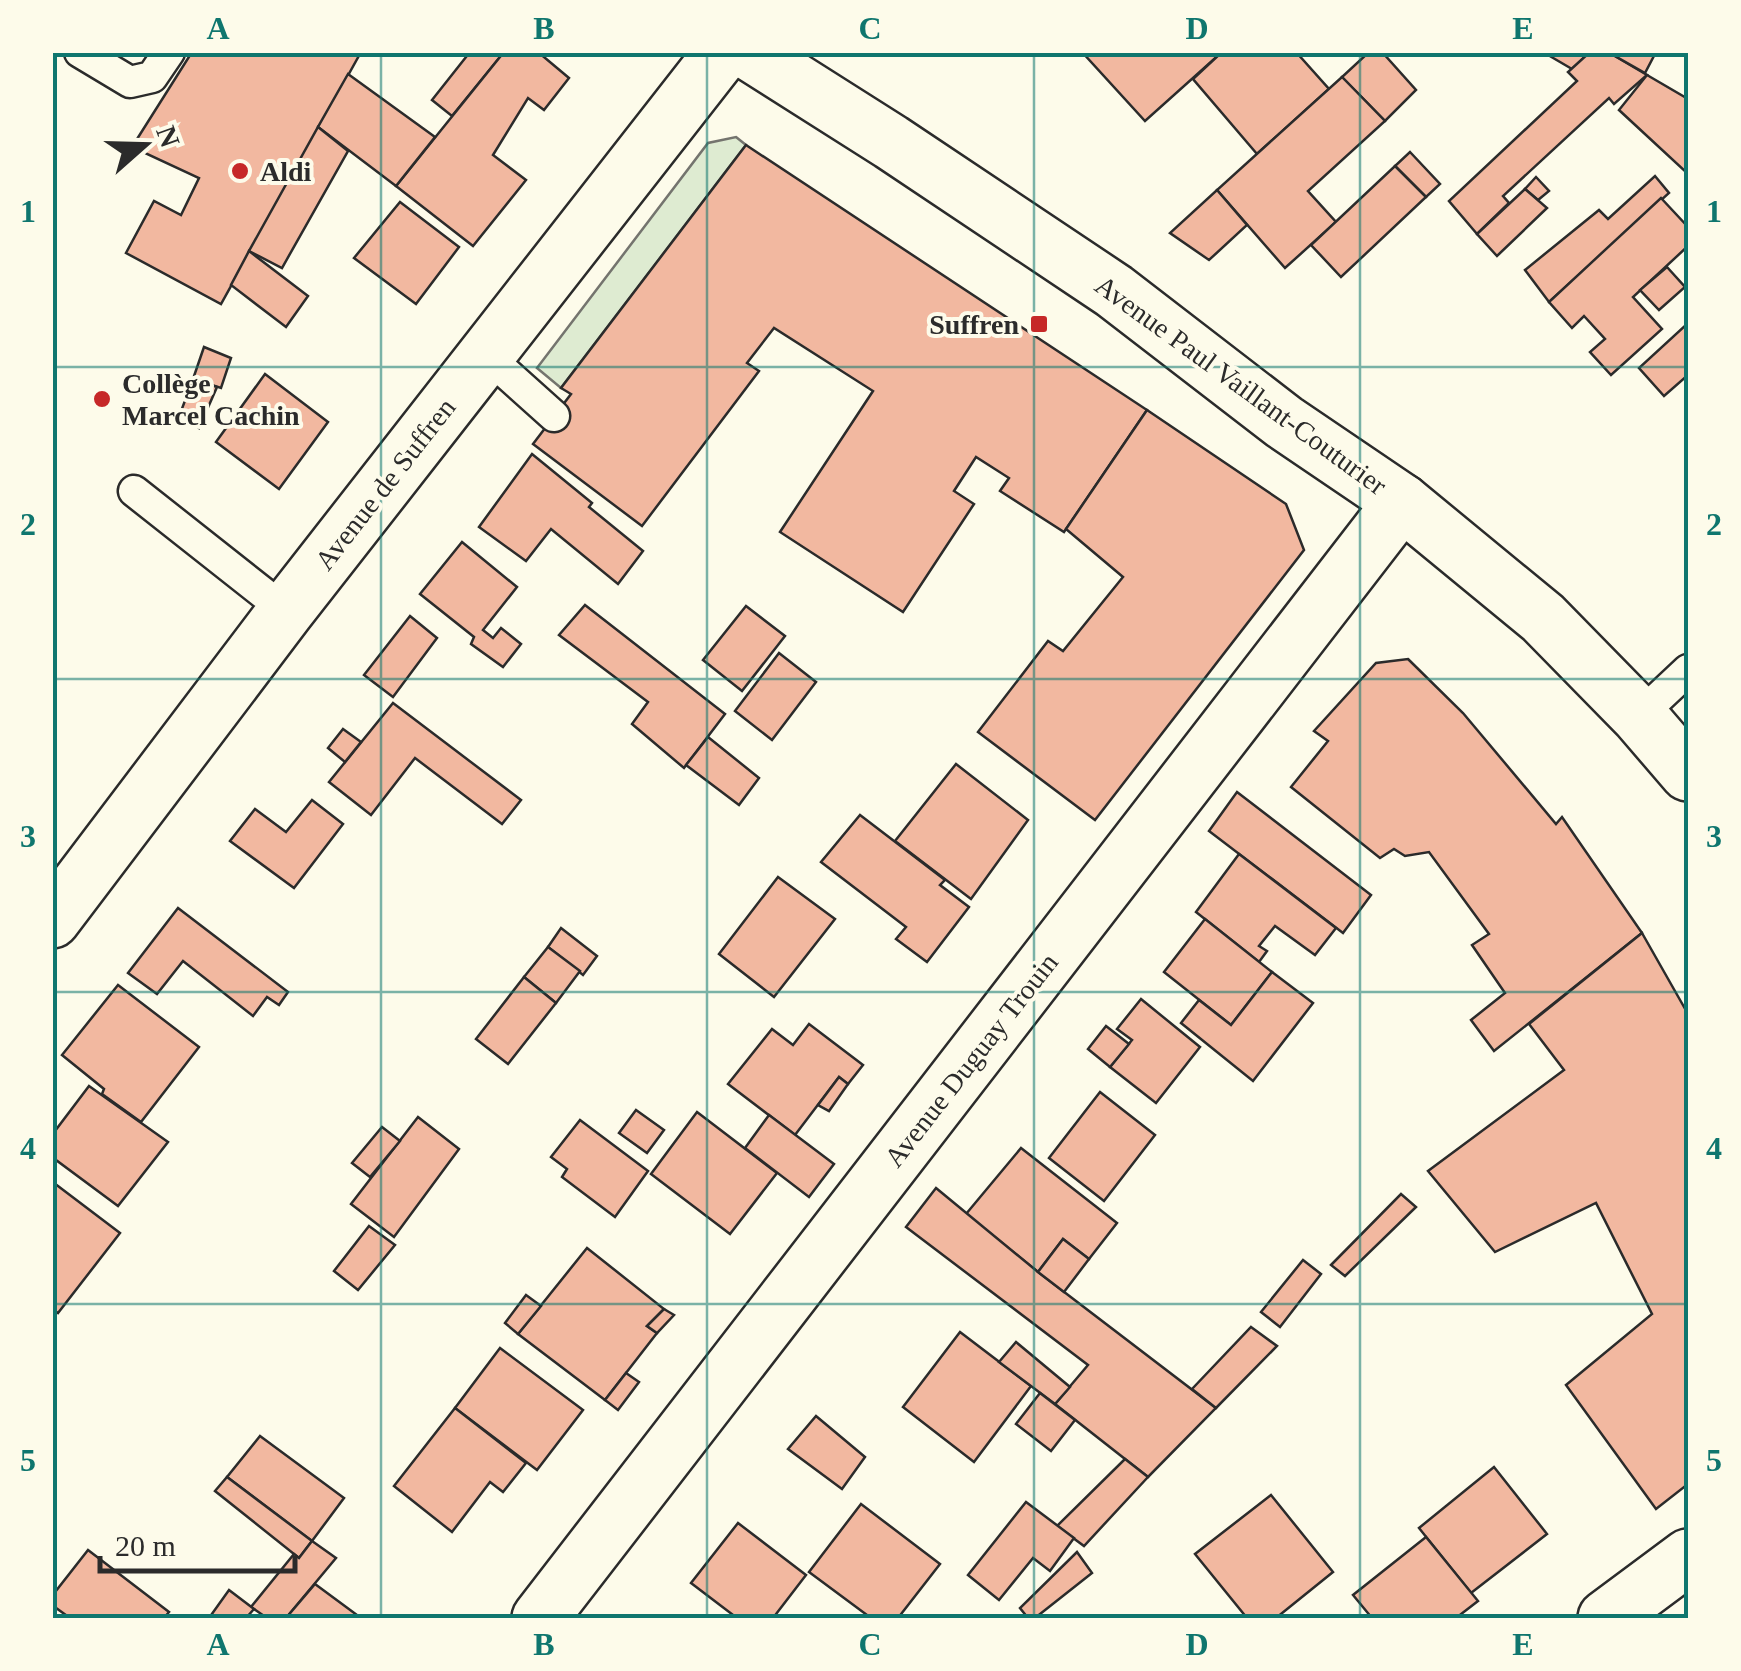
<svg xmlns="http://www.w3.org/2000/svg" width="1741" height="1671" font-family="Georgia,serif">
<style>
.green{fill:#deebd1;stroke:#74746e;stroke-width:2.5}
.building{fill:#f2b8a0;stroke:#2b2b2b;stroke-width:2.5}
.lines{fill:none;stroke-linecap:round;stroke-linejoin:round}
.lane-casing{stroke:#2b2b2b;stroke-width:35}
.street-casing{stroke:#2b2b2b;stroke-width:60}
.primary-casing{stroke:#2b2b2b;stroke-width:60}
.lane{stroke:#fdfbea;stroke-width:30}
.street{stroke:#fdfbea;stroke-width:55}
.primary{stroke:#fdfbea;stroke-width:55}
.grid{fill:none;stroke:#0f766e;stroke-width:2.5;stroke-opacity:0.55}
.poi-dot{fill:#c62828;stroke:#fdfbea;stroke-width:4}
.labels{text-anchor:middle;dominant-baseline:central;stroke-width:8;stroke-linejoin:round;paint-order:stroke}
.poi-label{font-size:28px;font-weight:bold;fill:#2b2b2b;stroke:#fdfbea;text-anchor:start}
.street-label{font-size:28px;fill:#2b2b2b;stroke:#fdfbea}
.neatline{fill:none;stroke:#0f766e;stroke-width:4}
.grid-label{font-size:32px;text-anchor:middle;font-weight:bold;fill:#0f766e}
</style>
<rect width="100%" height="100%" fill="#fdfbea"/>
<polygon class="green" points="736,137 746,145 561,388 537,368 708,143"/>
<g class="building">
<polygon points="192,52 361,52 221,304 126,253 154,201 181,215 199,178 132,147"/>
<polygon points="470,52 504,52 452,116 432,100"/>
<polygon points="504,52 538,52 569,78 544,110 528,98 493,155 526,180 473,246 396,186"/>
<polygon points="1082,52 1222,52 1145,121"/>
<polygon points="1222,52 1296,52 1329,89 1257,154 1193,79"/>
<polygon points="1369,52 1382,52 1416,90 1385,121 1342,77"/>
<polygon points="1543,52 1590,52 1572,69"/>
<polygon points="1590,52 1608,52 1647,75 1614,104 1609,98 1503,196 1509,203 1477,234 1449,201 1577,81 1568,72"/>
<polygon points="1608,52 1656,52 1645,73"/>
<polygon points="348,74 435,137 396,186 318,127"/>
<polygon points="1647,75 1688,99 1688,174 1619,110"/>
<polygon points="1342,77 1385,121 1308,191 1336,222 1285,268 1217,190"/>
<polygon points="318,127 348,151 282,268 249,251"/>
<polygon points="746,145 1147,410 1064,532 1000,491 1009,478 976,457 954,491 974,504 903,612 780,532 873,391 774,328 747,363 759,371 642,526 533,444 571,394 561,388"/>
<polygon points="1410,152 1440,184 1426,197 1395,166"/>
<polygon points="1395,166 1426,197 1341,277 1311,245"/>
<polygon points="1655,176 1669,193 1549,302 1525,270 1599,210 1608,219"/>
<polygon points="1536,177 1549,191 1538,200 1525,189"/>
<polygon points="1525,189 1547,208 1497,256 1477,234"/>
<polygon points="1217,190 1247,225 1209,260 1170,233"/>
<polygon points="1661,198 1688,227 1688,246 1633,297 1662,329 1611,375 1590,352 1605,339 1584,316 1572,328 1549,302"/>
<polygon points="400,202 459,247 416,304 354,258"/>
<polygon points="249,251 308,296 286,327 231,285"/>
<polygon points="1667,267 1685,287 1659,310 1640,290"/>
<polygon points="1688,323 1688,375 1664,396 1639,368"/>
<polygon points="204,347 231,358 221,388 193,379"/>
<polygon points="265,374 328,422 279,489 216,442"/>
<polygon points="193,379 217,387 199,428 180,414"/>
<polygon points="1147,410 1286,504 1304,550 1095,820 978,732 1048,641 1063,651 1123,577 1066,529"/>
<polygon points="532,454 592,503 589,507 643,551 618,584 551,529 526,561 479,527"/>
<polygon points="462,542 517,587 483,630 493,638 501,628 521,644 503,667 471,644 474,637 420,594"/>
<polygon points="585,605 725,714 684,768 632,724 648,702 559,635"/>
<polygon points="746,606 785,636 742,691 703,660"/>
<polygon points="410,616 437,638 393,697 364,675"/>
<polygon points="779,653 816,682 772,740 735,711"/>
<polygon points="1408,659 1463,713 1556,824 1562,817 1642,933 1494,1051 1471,1020 1505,993 1472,945 1489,934 1429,852 1405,856 1394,849 1380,858 1291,787 1328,741 1314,731 1376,663"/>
<polygon points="393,703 521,800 502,824 415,758 371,815 329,782"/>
<polygon points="343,729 361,742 345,762 328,748"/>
<polygon points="708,737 759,778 739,805 686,765"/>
<polygon points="956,764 1028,820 971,899 895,841"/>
<polygon points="1237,792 1371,895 1343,933 1209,831"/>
<polygon points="312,800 343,824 294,888 230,841 255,809 286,832"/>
<polygon points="860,815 945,880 940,885 969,907 927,962 896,939 906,927 821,862"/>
<polygon points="1239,854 1336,928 1315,955 1275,926 1259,946 1267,951 1259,962 1196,912"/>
<polygon points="778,877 835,919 774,997 719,954"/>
<polygon points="178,908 288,992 279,1005 267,997 253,1016 183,961 157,994 128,973"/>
<polygon points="1205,919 1272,972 1231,1025 1164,972"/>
<polygon points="561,928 597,956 583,975 548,947"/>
<polygon points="1642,933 1688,1014 1688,1484 1656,1509 1566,1385 1652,1314 1596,1203 1495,1252 1428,1171 1564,1070 1529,1024"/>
<polygon points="548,947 580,971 556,1003 524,977"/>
<polygon points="1272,972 1313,1003 1253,1081 1181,1023 1199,1000 1231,1025"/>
<polygon points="524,977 556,1003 508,1064 476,1039"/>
<polygon points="118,985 199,1047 141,1122 102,1094 104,1089 62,1055"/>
<polygon points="1141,999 1200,1047 1156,1103 1110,1067 1132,1040 1117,1029"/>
<polygon points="809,1024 863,1065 848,1084 839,1077 795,1135 728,1084 772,1029 793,1045"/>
<polygon points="1106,1026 1129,1044 1110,1067 1088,1049"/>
<polygon points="839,1077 848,1084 829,1111 818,1105"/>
<polygon points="89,1086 168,1142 118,1206 52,1157 52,1135"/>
<polygon points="1100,1092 1155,1135 1104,1201 1049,1158"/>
<polygon points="636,1110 664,1130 647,1153 619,1133"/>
<polygon points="697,1112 777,1173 730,1234 651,1174"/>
<polygon points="769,1115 834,1164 809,1197 745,1148"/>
<polygon points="418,1117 459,1149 394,1237 351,1204"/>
<polygon points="580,1120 648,1171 615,1217 562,1177 567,1169 551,1157"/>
<polygon points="382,1127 400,1141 370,1177 352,1163"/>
<polygon points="1021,1148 1117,1223 1089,1259 1063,1239 1038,1272 966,1214"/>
<polygon points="54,1183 120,1233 58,1313 52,1309"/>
<polygon points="936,1188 1038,1272 1216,1408 1148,1477 1055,1404 1088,1365 906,1227"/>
<polygon points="1401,1194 1416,1207 1345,1276 1331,1265"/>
<polygon points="369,1226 395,1245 358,1290 334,1271"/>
<polygon points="1063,1239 1089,1259 1064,1292 1038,1272"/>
<polygon points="587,1248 664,1309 647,1326 657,1333 605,1400 518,1334"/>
<polygon points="1303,1260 1321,1274 1280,1327 1261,1312"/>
<polygon points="526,1295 541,1306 518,1334 505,1323"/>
<polygon points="664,1309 674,1315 657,1333 647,1326"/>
<polygon points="1251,1327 1277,1346 1216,1408 1192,1389"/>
<polygon points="960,1332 1031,1386 974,1462 903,1407"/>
<polygon points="1016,1342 1070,1387 1055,1404 999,1362"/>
<polygon points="500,1348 583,1410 537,1470 455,1408"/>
<polygon points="626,1373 639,1382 618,1410 605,1400"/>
<polygon points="1040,1393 1075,1420 1051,1451 1016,1424"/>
<polygon points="455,1408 526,1463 503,1492 490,1482 452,1532 394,1486"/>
<polygon points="816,1416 865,1457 842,1489 788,1449"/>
<polygon points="260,1436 344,1498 312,1541 227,1477"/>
<polygon points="1125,1459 1148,1477 1084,1546 1057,1526"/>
<polygon points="1494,1467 1547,1534 1471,1593 1419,1528"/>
<polygon points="227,1477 312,1541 299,1558 215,1491"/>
<polygon points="1271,1495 1333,1572 1276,1618 1247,1618 1195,1554"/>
<polygon points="1026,1502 1074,1538 1050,1571 1033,1558 999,1600 968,1575"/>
<polygon points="861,1504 940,1564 898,1618 871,1618 809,1572"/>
<polygon points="738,1523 806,1575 773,1618 737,1618 691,1583"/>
<polygon points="1426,1537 1478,1601 1456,1618 1372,1618 1353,1595"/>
<polygon points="312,1541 336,1558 286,1618 267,1618 251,1607 294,1554 299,1558"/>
<polygon points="88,1550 169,1612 164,1618 70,1618 52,1605 52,1596"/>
<polygon points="1077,1552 1092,1573 1035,1618 1028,1618 1020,1608"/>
<polygon points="315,1584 361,1618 286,1618"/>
<polygon points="229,1590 254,1609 246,1618 209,1618"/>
</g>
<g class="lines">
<g class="lane-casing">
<g id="lane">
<polyline points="80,52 130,82 152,77 169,52"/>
<polyline points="486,355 554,416"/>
<polyline points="134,491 286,611"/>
<polyline points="1639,716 1688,670"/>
</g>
</g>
<g class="street-casing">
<g id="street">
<polyline points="52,920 286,611 723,52"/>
<polyline points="540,1618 1402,502"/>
<polyline points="1606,1618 1688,1557"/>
</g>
</g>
<g class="primary-casing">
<polyline id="primary" points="749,52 891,142 1114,291 1284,422 1402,502 1543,618 1639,716 1688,773"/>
</g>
<use href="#lane" class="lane"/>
<use href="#street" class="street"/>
<use href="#primary" class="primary"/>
</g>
<path class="grid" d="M381 52V1618M707 52V1618M1034 52V1618M1360 52V1618M52 367H1688M52 679H1688M52 992H1688M52 1304H1688"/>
<g class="poi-dot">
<circle cx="240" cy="171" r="10"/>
<rect x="1029" y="314" width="20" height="20" rx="5"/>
<circle cx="102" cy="399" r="10"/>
</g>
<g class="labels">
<g class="poi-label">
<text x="260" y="171">Aldi</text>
<text x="1019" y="324" text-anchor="end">Suffren</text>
<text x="122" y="383">Collège<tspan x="122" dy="32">Marcel Cachin</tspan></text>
</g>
<g class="street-label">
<text transform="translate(1241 385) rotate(36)">Avenue Paul Vaillant-Couturier</text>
<text transform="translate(385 484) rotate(-52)">Avenue de Suffren</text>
<text transform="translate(971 1060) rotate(-52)">Avenue Duguay Trouin</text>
</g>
</g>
<rect width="1741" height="1671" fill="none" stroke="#fdfbea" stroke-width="110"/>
<g transform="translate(145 145) rotate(70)" stroke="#fdfbea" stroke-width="8" paint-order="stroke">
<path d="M0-8L18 38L0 25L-18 38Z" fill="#2b2b2b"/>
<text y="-15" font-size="28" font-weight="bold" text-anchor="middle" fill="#2b2b2b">N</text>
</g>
<path d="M100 1556v15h195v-15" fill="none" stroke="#2b2b2b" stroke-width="5"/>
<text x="115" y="1556" font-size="30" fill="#2b2b2b" stroke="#fdfbea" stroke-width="8" paint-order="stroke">20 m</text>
<rect x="55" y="55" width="1631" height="1561" class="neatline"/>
<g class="grid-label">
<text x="218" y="39">A</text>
<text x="544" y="39">B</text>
<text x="870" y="39">C</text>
<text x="1197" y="39">D</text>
<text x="1523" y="39">E</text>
<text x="28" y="222">1</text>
<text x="1714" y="222">1</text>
<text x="28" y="535">2</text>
<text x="1714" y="535">2</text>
<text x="28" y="847">3</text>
<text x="1714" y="847">3</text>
<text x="28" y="1159">4</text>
<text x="1714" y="1159">4</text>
<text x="28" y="1471">5</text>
<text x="1714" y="1471">5</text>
<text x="218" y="1655">A</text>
<text x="544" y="1655">B</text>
<text x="870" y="1655">C</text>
<text x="1197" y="1655">D</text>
<text x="1523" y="1655">E</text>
</g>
</svg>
